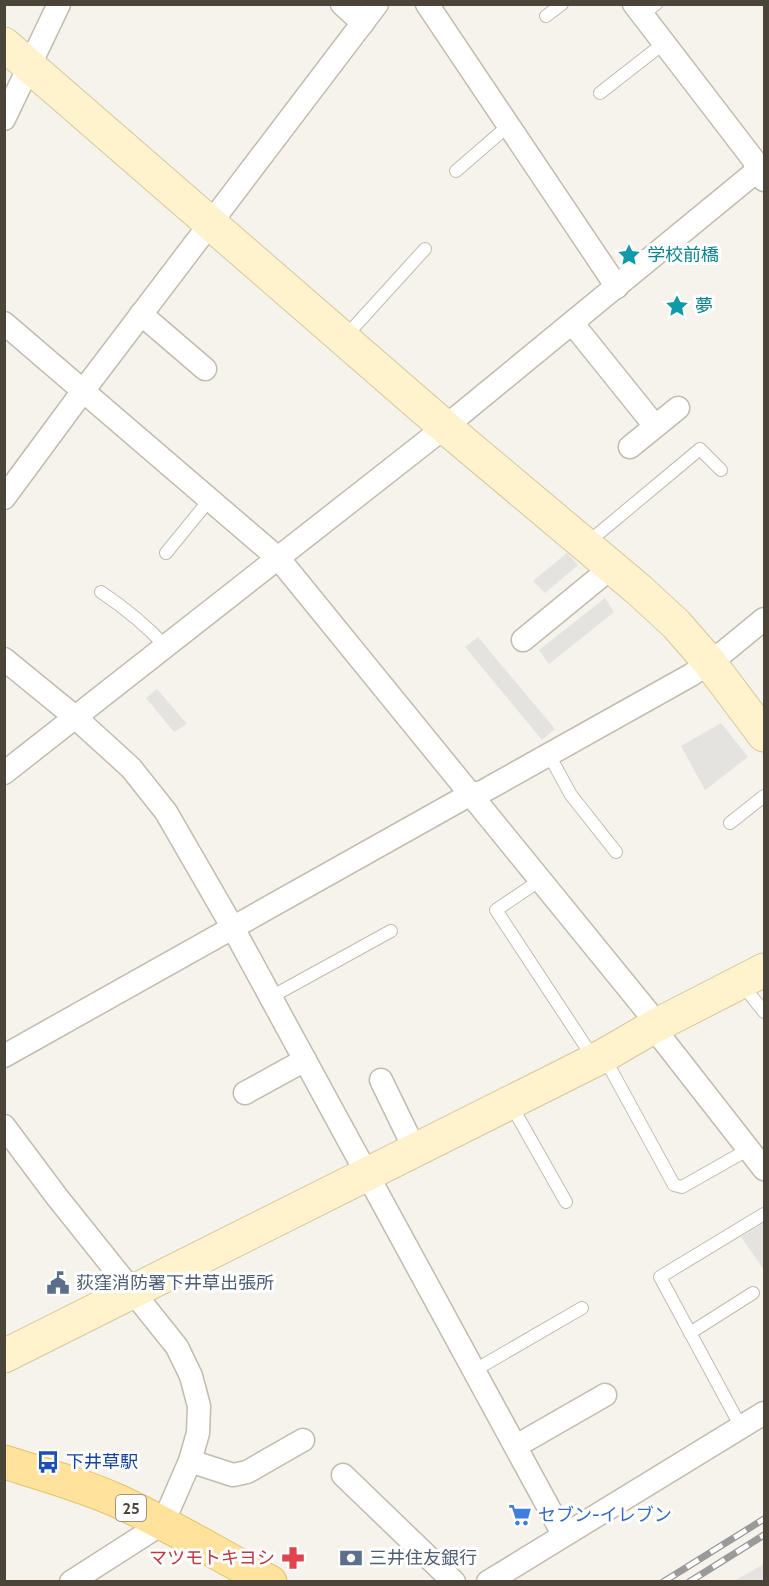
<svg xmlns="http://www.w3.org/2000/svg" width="769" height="1586" font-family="Cabin,'Noto Sans JP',sans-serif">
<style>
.parking{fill:#e5e3e0}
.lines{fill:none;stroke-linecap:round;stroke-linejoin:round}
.lane-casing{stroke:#c2bbae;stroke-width:14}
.street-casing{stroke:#c2bbae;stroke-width:25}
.secondary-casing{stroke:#d6c79b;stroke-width:35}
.primary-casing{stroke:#e6c16a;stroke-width:35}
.lane{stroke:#fff;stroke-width:12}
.street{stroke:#fff;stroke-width:22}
.secondary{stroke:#fff3cd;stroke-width:33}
.primary{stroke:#ffe39c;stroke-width:33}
.rail-casing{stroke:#9a9a9a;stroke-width:7}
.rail{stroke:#fff;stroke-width:4.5;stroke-dasharray:14;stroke-linecap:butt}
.labels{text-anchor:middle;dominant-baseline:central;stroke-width:6;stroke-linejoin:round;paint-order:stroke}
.shield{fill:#fff;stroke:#817c74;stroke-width:1.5}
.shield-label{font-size:16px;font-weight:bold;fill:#4b4439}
.culture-label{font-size:18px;fill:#0d838f;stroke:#fff;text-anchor:start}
.service-label{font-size:18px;fill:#4e5e75;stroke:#fff;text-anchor:start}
.transit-label{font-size:18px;fill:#164399;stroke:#fff;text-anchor:start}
.shop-label{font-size:18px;fill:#366cbe;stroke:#fff;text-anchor:start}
.health-label{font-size:18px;fill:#be3a42;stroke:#fff;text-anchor:end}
</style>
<rect width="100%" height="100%" fill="#f6f3ec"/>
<g class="parking">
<polygon points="567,553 578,565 545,593 533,581"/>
<polygon points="605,598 614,612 549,664 539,650"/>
<polygon points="478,637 555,729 542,740 465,647"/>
<polygon points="157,689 187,724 174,732 146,698"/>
<polygon points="721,723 748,757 705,790 681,746"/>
<polygon points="764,1223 764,1270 741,1237"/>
<polygon points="764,1564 764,1581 734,1581"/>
</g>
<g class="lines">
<g class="lane-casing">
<g id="lane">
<polyline points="642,15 656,4"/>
<polyline points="546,16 562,4"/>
<polyline points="600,93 664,43"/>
<polyline points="456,171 508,126"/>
<polyline points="345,337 425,249"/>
<polyline points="586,544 700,449 721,470"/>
<polyline points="166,553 210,499"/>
<path d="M101 592C125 608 146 625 166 647"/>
<polyline points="549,755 571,795 616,852"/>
<polyline points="730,823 764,796"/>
<polyline points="539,881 496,910 594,1059"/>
<polyline points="741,983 764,1012"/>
<polyline points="271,997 391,931"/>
<polyline points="604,1057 674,1185 682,1187 749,1149"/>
<polyline points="510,1103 566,1202"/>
<polyline points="690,1333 753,1293"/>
<polyline points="475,1370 582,1308"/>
<polyline points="741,1427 660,1277 764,1214"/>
</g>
</g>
<g class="street-casing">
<g id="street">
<polyline points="342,4 363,23"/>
<polyline points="427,4 617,287"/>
<polyline points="634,4 753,159 758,171 764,180"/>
<polyline points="4,119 59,4"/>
<polyline points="141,314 205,369"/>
<polyline points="4,323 279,559 647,1011 653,1027 764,1169"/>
<polyline points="573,324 655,426"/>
<polyline points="630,447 678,408"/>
<polyline points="4,498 83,391 377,4"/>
<polyline points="523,640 612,567"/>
<polyline points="4,659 75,717 131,768 166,812 233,928 563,1534"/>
<polyline points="4,773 445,427 764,165"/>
<polyline points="4,1056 469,795 482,792 691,675 725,651 764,619"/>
<polyline points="381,1080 415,1150"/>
<polyline points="245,1093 305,1060"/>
<polyline points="4,1126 57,1197 177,1347 191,1376 199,1406 198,1433 190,1461 163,1523 71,1582"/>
<polyline points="516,1446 605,1395"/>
<polyline points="190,1461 233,1475 247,1472 303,1440"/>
<polyline points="343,1475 454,1582"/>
<polyline points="488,1582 764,1413"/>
</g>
</g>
<g class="secondary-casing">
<g id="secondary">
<polyline points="4,44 445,427 638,589 676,624 710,663 764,735"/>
<polyline points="4,1356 603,1056 653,1027 764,970"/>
</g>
</g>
<g class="primary-casing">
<path id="primary" d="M4 1462C43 1474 82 1485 118 1501 170 1525 219 1555 270 1582"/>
</g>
<use href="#lane" class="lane"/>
<use href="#street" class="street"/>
<use href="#secondary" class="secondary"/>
<use href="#primary" class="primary"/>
<g class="rail-casing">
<g id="rail">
<polyline points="663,1582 764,1519"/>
<polyline points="689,1582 764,1535"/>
</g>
</g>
<use href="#rail" class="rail"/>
</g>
<defs>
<g id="sight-bare" transform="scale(1.8)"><path d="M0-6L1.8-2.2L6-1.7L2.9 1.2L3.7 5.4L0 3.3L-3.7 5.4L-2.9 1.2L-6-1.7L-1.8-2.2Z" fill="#0f9aa8" stroke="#fff" stroke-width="2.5" paint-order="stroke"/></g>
<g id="civic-bare" transform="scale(1.8)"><path d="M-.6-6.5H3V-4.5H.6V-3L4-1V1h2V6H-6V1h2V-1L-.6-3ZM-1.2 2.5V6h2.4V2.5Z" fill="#5c6f8a" stroke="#fff" stroke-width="2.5" paint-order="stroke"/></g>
<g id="bus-bare" transform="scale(1.8)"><path d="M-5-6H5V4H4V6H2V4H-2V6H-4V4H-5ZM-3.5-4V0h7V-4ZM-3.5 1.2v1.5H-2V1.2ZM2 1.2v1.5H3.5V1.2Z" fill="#1a4fb4" stroke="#fff" stroke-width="2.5" paint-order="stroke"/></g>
<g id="supermarket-bare" transform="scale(1.8)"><path d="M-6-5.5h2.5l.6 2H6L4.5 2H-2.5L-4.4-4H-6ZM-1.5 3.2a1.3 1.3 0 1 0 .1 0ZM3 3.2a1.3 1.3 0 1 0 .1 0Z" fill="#3f7fe0" stroke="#fff" stroke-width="2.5" paint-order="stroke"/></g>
<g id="pharmacy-bare" transform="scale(1.8)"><path d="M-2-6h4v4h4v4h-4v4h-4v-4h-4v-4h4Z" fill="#e0444e" stroke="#fff" stroke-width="2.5" paint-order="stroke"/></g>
<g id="bank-bare" transform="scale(1.8)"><path d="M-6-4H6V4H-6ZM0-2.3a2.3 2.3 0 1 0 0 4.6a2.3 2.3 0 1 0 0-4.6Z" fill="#5c6f8a" stroke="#fff" stroke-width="2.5" paint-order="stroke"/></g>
</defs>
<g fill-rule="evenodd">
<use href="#sight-bare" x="629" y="255"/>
<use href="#sight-bare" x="677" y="306"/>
<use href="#civic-bare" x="58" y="1283"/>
<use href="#bus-bare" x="48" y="1462"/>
<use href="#supermarket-bare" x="520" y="1515"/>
<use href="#pharmacy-bare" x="293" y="1558"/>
<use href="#bank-bare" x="351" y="1558"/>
</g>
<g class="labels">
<rect class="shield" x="116" y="1495" width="30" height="26" rx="4.5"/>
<g class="shield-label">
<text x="131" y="1508">25</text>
</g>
<g class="culture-label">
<text x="647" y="255">学校前橋</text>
<text x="695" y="306">夢</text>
</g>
<g class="service-label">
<text x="76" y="1283">荻窪消防署下井草出張所</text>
<text x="369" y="1558">三井住友銀行</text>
</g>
<g class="transit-label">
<text x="66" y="1462">下井草駅</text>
</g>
<g class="shop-label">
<text x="538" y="1515">セブン-イレブン</text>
</g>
<g class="health-label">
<text x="275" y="1558">マツモトキヨシ</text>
</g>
</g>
<rect width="769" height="1586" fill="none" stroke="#4b4439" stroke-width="12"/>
</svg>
